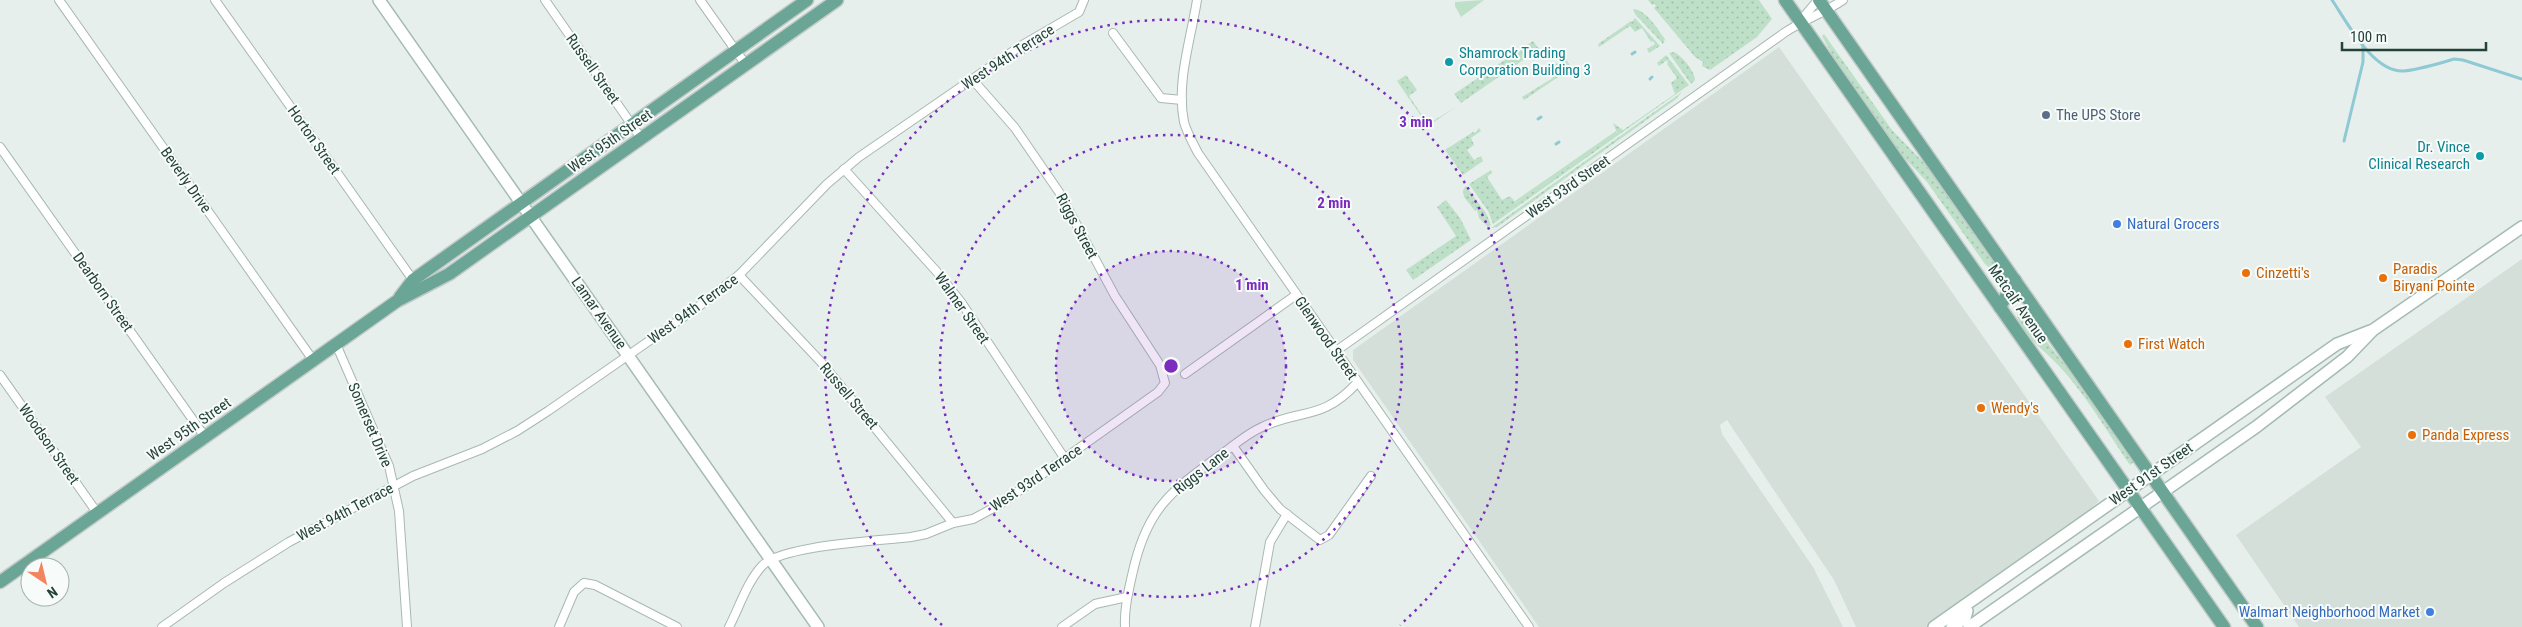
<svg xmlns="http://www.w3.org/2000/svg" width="2522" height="627" font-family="'Roboto Condensed',sans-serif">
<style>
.built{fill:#d4dfda}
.grass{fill:url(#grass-dots)}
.garden{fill:#bfe0c8}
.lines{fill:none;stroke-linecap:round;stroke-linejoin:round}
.stream{stroke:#8ec9d4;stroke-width:3}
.street-casing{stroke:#a8b8b2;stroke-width:10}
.secondary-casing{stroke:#a4bbb3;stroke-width:14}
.primary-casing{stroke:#c2cac8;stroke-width:15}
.street{stroke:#fff;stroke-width:8}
.secondary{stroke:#fff;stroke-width:11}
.primary{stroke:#6aa596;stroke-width:12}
.ring{fill:none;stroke:#7b2cbf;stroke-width:2.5;stroke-dasharray:2.5 5}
.culture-dot{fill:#0f9aa8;stroke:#f7fbf9;stroke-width:2}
.service-dot{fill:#5c6f8a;stroke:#f7fbf9;stroke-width:2}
.shop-dot{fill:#3f7fe0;stroke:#f7fbf9;stroke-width:2}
.food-dot{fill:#e8710a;stroke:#f7fbf9;stroke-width:2}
.labels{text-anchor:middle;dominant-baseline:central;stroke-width:4;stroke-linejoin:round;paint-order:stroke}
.culture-label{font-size:15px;fill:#0d838f;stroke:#f7fbf9;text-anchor:start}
.street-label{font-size:15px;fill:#24423a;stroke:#f7fbf9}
.service-label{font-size:15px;fill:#4e5e75;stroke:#f7fbf9;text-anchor:start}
.shop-label{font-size:15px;fill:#366cbe;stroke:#f7fbf9;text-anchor:start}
.food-label{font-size:15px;fill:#c56008;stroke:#f7fbf9;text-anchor:start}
.centre{fill:#7b2cbf;stroke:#f7fbf9;stroke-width:2.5}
.ring-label{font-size:15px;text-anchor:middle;font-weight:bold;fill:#7b2cbf;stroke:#f7fbf9;stroke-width:4;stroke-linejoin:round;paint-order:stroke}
</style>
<defs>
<pattern id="grass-dots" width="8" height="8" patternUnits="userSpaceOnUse" patternTransform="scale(1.25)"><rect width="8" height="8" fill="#bfe0c8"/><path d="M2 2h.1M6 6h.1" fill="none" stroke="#a4c1ad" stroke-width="1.8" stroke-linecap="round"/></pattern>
</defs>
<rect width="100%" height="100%" fill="#e6efeb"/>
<g class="built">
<polygon points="1779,47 2099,501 2083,516 1926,627 1856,627 1834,580 1727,420 1720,425 1722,434 1813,567 1843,627 1539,627 1353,360 1353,350"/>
<polygon points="2522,259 2522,627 2299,627 2236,535 2361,447 2325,397"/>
</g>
<g class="grass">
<polygon points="1648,0 1759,0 1772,19 1757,37 1710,70 1702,66 1703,62 1695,57 1654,8 1656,6 1654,4 1652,5"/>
<path d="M1633 9C1646 9 1658 30 1665 39L1663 44 1635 14Z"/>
<polygon points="1635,18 1660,46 1649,53 1647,49 1655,44 1653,41 1651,42 1642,28 1635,32 1630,26 1599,47 1598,44 1631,21 1632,22"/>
<polygon points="1824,34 1892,130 1929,168 1988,251 1998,270 1994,272 1985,264 1927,182 1900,153 1836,62 1822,36"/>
<polygon points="1533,41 1539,49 1461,103 1454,94"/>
<path d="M1674 52C1682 56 1694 70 1695 80L1691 84 1671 56 1669 53Z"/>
<polygon points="1666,55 1689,85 1493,224 1488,211 1469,184 1491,170 1492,173 1487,177 1502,200 1510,196 1516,203 1617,133 1613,123 1623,130 1675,94 1671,83 1677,78 1667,64 1668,63 1667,60 1659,66 1657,63"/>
<polygon points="1565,58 1576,74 1572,76 1567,71 1524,100 1522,97 1553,78 1548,69"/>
<polygon points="1406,75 1417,90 1409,96 1428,124 1456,107 1428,126 1397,81"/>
<polygon points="1682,92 1676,99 1497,227 1491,228"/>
<polygon points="1479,128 1481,131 1471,138 1474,145 1467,150 1474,160 1481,156 1483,161 1463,175 1445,150 1473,132 1475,133"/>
<polygon points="1466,186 1486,213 1491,225 1488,227 1479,218 1477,210 1475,211 1464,197 1463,190"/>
<polygon points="1446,200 1460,218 1471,240 1413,280 1406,270 1456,236 1437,207"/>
<path d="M2020 312 2029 319 2090 397 2132 457 2134 462 2130 465C2105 429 2083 389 2052 359 2039 346 2020 333 2017 314Z"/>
</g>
<g class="garden">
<polygon points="1484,0 1461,17 1455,6 1455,2"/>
<polygon points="1616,131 1617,134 1516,203 1515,201"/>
</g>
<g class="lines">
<g class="stream">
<path d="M2332 0C2347 22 2373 73 2404 71 2421 69 2438 64 2454 59L2463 60 2522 79"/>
<polyline points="1632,54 1635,52"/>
<polyline points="1650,79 1652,77"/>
<polyline points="1538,119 1541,117"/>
<polyline points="2344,141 2363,62 2363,46"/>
<polyline points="1556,144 1559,142"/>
</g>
<g class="street-casing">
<g id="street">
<polyline points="59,0 313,360"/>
<polyline points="215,0 413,280"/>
<polyline points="545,0 641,138"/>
<polyline points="700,0 746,65"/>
<path d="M1197 0C1191 39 1176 82 1184 122 1187 133 1193 143 1198 153L1529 627"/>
<polyline points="1801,20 1818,0"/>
<polyline points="1113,33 1161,98 1182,100"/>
<polyline points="0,147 205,437"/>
<polyline points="844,169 937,272 961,302 1065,459"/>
<polyline points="739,275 821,362 953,523"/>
<polyline points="336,344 389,466 399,511 407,627"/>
<path d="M1336 351 1784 33C1803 20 1824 13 1843 0"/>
<polyline points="1185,374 1296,295"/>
<polyline points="0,375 98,514"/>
<polyline points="1233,446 1264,490 1280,509 1320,540 1329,535 1371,476"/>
<polyline points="162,627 224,583 289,542 413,476 482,449 517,431 548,411 698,307 739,275 827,184 859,157 1019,47 1079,12 1084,0"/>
<polyline points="559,627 574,592 584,583 595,585 677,627"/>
<path d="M729 627C739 608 747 582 762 566 781 545 880 541 911 537L926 534 953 523 973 519 999 505 1158 392 1165 383 1160 365 1115 296 1059 192 1015 128 972 79"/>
<polyline points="1062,627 1095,604 1127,597"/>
<path d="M1125 627C1124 608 1129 589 1133 571 1147 509 1170 492 1219 456 1232 447 1245 435 1260 428 1300 408 1321 422 1357 383"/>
<polyline points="1255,627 1270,542 1287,514"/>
</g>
</g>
<g class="secondary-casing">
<g id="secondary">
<polyline points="379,0 818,627"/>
<polyline points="1934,627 2337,344 2370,331"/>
<polyline points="1952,627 1965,618 1967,611 1964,606"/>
<polyline points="1969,627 2256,427 2347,357 2373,330 2522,227"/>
</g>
</g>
<g class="primary-casing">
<g id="primary">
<polyline points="1785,0 2224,627"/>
<polyline points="1819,0 2257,627"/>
<polyline points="400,297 413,280 807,0"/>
<polyline points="2000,307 2015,280"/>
<polyline points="0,582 397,301 449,274 837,0"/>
</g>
</g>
<use href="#street" class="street"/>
<use href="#secondary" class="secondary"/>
<use href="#primary" class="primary"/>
</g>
<circle cx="1171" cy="366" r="115" fill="#7b2cbf" fill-opacity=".12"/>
<g class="ring">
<circle cx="1171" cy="366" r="115"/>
<circle cx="1171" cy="366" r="231"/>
<path d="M942 625A346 346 0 1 1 1400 625"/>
</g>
<g class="culture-dot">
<circle cx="1449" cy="62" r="5"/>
<circle cx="2480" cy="156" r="5"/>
</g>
<circle class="service-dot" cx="2046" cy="115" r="5"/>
<g class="shop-dot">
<circle cx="2117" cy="224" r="5"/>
<circle cx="2430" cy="612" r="5"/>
</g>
<g class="food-dot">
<circle cx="2246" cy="273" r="5"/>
<circle cx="2383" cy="278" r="5"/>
<circle cx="2128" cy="344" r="5"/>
<circle cx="1981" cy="408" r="5"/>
<circle cx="2412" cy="435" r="5"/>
</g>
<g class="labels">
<g class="culture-label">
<text x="1459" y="53">Shamrock Trading<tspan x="1459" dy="17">Corporation Building 3</tspan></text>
<text x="2470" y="147" text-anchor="end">Dr. Vince<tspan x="2470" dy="17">Clinical Research</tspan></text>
</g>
<g class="street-label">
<text transform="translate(1008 57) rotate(-33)">West 94th Terrace</text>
<text transform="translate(593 69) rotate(55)">Russell Street</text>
<text transform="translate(314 140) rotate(55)">Horton Street</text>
<text transform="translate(610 141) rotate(-35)">West 95th Street</text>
<text transform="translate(186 180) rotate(55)">Beverly Drive</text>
<text transform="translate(1568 187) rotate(-35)">West 93rd Street</text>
<text transform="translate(1077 226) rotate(62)">Riggs Street</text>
<text transform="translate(103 292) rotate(55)">Dearborn Street</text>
<text transform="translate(2018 304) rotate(55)">Metcalf Avenue</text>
<text transform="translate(962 308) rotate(55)">Walmer Street</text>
<text transform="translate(693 309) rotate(-36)">West 94th Terrace</text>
<text transform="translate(599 313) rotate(55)">Lamar Avenue</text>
<text transform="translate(1326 338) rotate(55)">Glenwood Street</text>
<text transform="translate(849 396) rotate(50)">Russell Street</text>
<text transform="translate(370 425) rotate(67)">Somerset Drive</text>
<text transform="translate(189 429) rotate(-35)">West 95th Street</text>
<text transform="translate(49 444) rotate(55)">Woodson Street</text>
<text transform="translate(1201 471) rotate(-38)">Riggs Lane</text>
<text transform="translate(2151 474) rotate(-35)">West 91st Street</text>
<text transform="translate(1036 478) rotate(-34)">West 93rd Terrace</text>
<text transform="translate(345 512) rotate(-28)">West 94th Terrace</text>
</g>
<g class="service-label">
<text x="2056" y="115">The UPS Store</text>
</g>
<g class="shop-label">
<text x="2127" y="224">Natural Grocers</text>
<text x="2420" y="612" text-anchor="end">Walmart Neighborhood Market</text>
</g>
<g class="food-label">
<text x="2393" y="269">Paradis<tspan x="2393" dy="17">Biryani Pointe</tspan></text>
<text x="2256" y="273">Cinzetti's</text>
<text x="2138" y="344">First Watch</text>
<text x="1991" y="408">Wendy's</text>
<text x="2422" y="435">Panda Express</text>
</g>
</g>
<circle cx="1171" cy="366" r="8" class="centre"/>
<g class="ring-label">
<text x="1416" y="127">3 min</text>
<text x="1334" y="208">2 min</text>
<text x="1252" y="290">1 min</text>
</g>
<g transform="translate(45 582) rotate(145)"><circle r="24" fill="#f7fbf9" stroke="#a3b1ad"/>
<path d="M0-4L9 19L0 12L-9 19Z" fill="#f4845f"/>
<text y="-8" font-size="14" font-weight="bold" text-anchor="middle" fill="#24423a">N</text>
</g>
<path d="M2342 42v8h144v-8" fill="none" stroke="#24423a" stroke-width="2.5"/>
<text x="2350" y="42" font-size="15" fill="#24423a" stroke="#f7fbf9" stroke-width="4" paint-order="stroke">100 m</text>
</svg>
